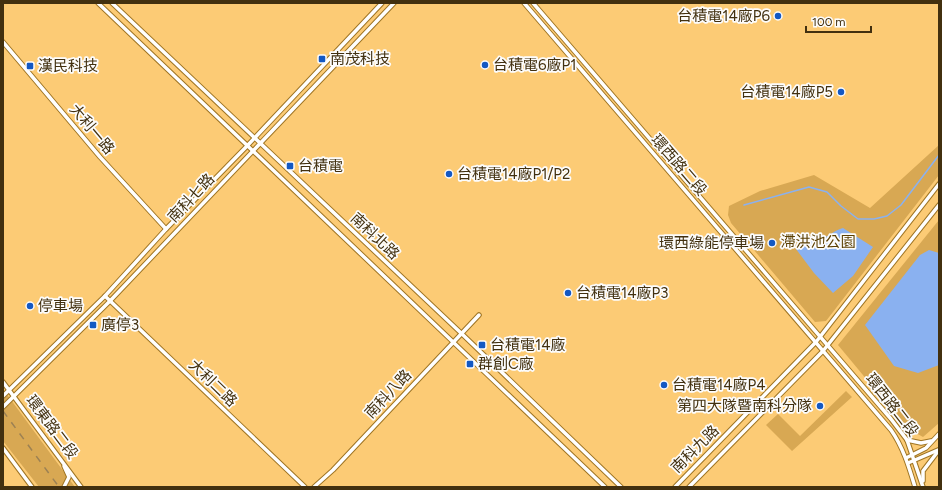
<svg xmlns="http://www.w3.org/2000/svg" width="942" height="490" font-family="Figtree,'Noto Sans TC',sans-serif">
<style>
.built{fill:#fccb75}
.green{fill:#d8a853}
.water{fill:#8ab1f0}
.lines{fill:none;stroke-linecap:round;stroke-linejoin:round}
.stream{stroke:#8ab1f0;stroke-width:1.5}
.street-casing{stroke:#9f7524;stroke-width:5.5}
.street{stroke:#fff;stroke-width:3.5}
.rail{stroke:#9c8153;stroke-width:1.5;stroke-dasharray:7 7;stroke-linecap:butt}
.poi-dot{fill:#1358c3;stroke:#fcfcfc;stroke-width:1.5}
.labels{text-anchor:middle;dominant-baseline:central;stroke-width:3.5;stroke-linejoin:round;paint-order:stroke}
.poi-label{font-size:15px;fill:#42300f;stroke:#fcfcfc;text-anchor:start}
.street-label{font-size:15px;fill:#42300f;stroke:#fcfcfc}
.park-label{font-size:15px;fill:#5a3e01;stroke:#fcfcfc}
</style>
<rect width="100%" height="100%" fill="#fad69a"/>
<rect class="built" x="3" y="3" width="936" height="484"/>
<g class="green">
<polygon points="939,145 939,175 826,321 815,322 731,223 728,215 729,206 760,191 814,175 870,208"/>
<polygon points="939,220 939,423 923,437 907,428 838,345"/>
<polygon points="3,389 75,487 39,487 3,441"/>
<polygon points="846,391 852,397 792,451 766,425 778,414 800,436"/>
</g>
<g class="water">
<path d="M843 228 873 247 853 276 833 293 814 273 796 249C807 232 807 242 820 239 828 237 835 230 843 228Z"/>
<polygon points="929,250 939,253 939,365 918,373 894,366 865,325 920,255"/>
</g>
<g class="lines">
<polyline class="stream" points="744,205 809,187 827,192 841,206 858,219 874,219 887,216 901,205 939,155"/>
<g class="street-casing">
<g id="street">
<polyline points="98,3 605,487"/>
<polyline points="112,3 461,333 621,487"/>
<path d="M524 3 891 430C903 447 909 467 915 487"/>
<polyline points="533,3 891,419 907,440 923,487"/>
<polyline points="3,42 100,157 166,229"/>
<polyline points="105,296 305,487"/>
<polyline points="3,382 81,487"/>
<polyline points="3,396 105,296 166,229 247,146 382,3"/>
<polyline points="3,407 110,301 394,3"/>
<polyline points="907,440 921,443 931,441"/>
<polyline points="3,448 32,487"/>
<polyline points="906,458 926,448 939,434"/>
<polyline points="908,463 938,450"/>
<polyline points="923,481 923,471 939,450"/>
<polyline points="64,487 69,477 64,466"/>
<polyline points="314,487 333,470 479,315"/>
<polyline points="675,487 816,342 939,184"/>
<polyline points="689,487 823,351 939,205"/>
</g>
</g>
<use href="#street" class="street"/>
<polyline class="rail" points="3,411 59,487"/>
</g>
<g class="poi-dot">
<circle cx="778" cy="16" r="4"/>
<rect x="318" y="55" width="8" height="8" rx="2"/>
<circle cx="485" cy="65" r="4"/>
<rect x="26" y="62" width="8" height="8" rx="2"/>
<circle cx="841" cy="92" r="4"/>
<rect x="286" y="162" width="8" height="8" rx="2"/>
<circle cx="449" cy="174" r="4"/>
<circle cx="772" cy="243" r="4"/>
<circle cx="568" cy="293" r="4"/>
<circle cx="30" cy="306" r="4"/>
<rect x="89" y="321" width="8" height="8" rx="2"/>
<rect x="478" y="341" width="8" height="8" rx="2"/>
<rect x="466" y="360" width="8" height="8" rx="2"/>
<circle cx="664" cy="385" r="4"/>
<circle cx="820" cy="406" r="4"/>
</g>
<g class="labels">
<g class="poi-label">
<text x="770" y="16" text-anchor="end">台積電14廠P6</text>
<text x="330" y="59">南茂科技</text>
<text x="493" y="65">台積電6廠P1</text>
<text x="38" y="66">漢民科技</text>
<text x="833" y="92" text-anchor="end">台積電14廠P5</text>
<text x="298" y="166">台積電</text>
<text x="457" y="174">台積電14廠P1/P2</text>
<text x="764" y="243" text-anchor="end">環西綠能停車場</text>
<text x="576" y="293">台積電14廠P3</text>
<text x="38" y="306">停車場</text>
<text x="101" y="325">廣停3</text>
<text x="490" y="345">台積電14廠</text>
<text x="478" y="364">群創C廠</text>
<text x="672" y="385">台積電14廠P4</text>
<text x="812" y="406" text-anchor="end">第四大隊暨南科分隊</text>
</g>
<g class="street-label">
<text transform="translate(92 129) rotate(50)">大利一路</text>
<text transform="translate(679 165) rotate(49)">環西路二段</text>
<text transform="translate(191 198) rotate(-47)">南科七路</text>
<text transform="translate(375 236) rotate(43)">南科北路</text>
<text transform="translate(213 383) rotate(44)">大利二路</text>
<text transform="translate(388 394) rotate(-47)">南科八路</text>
<text transform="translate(892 405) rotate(52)">環西路二段</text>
<text transform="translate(52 427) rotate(53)">環東路二段</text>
<text transform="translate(695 449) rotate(-45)">南科九路</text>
</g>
<g class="park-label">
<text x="818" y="242">滯洪池公園</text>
</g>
</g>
<rect width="942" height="490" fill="none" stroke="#42300f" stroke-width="8"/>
<path d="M806 26v6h65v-6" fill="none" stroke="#42300f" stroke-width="2"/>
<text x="812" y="26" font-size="12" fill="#42300f" stroke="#fcfcfc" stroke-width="3" paint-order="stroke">100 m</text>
</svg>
